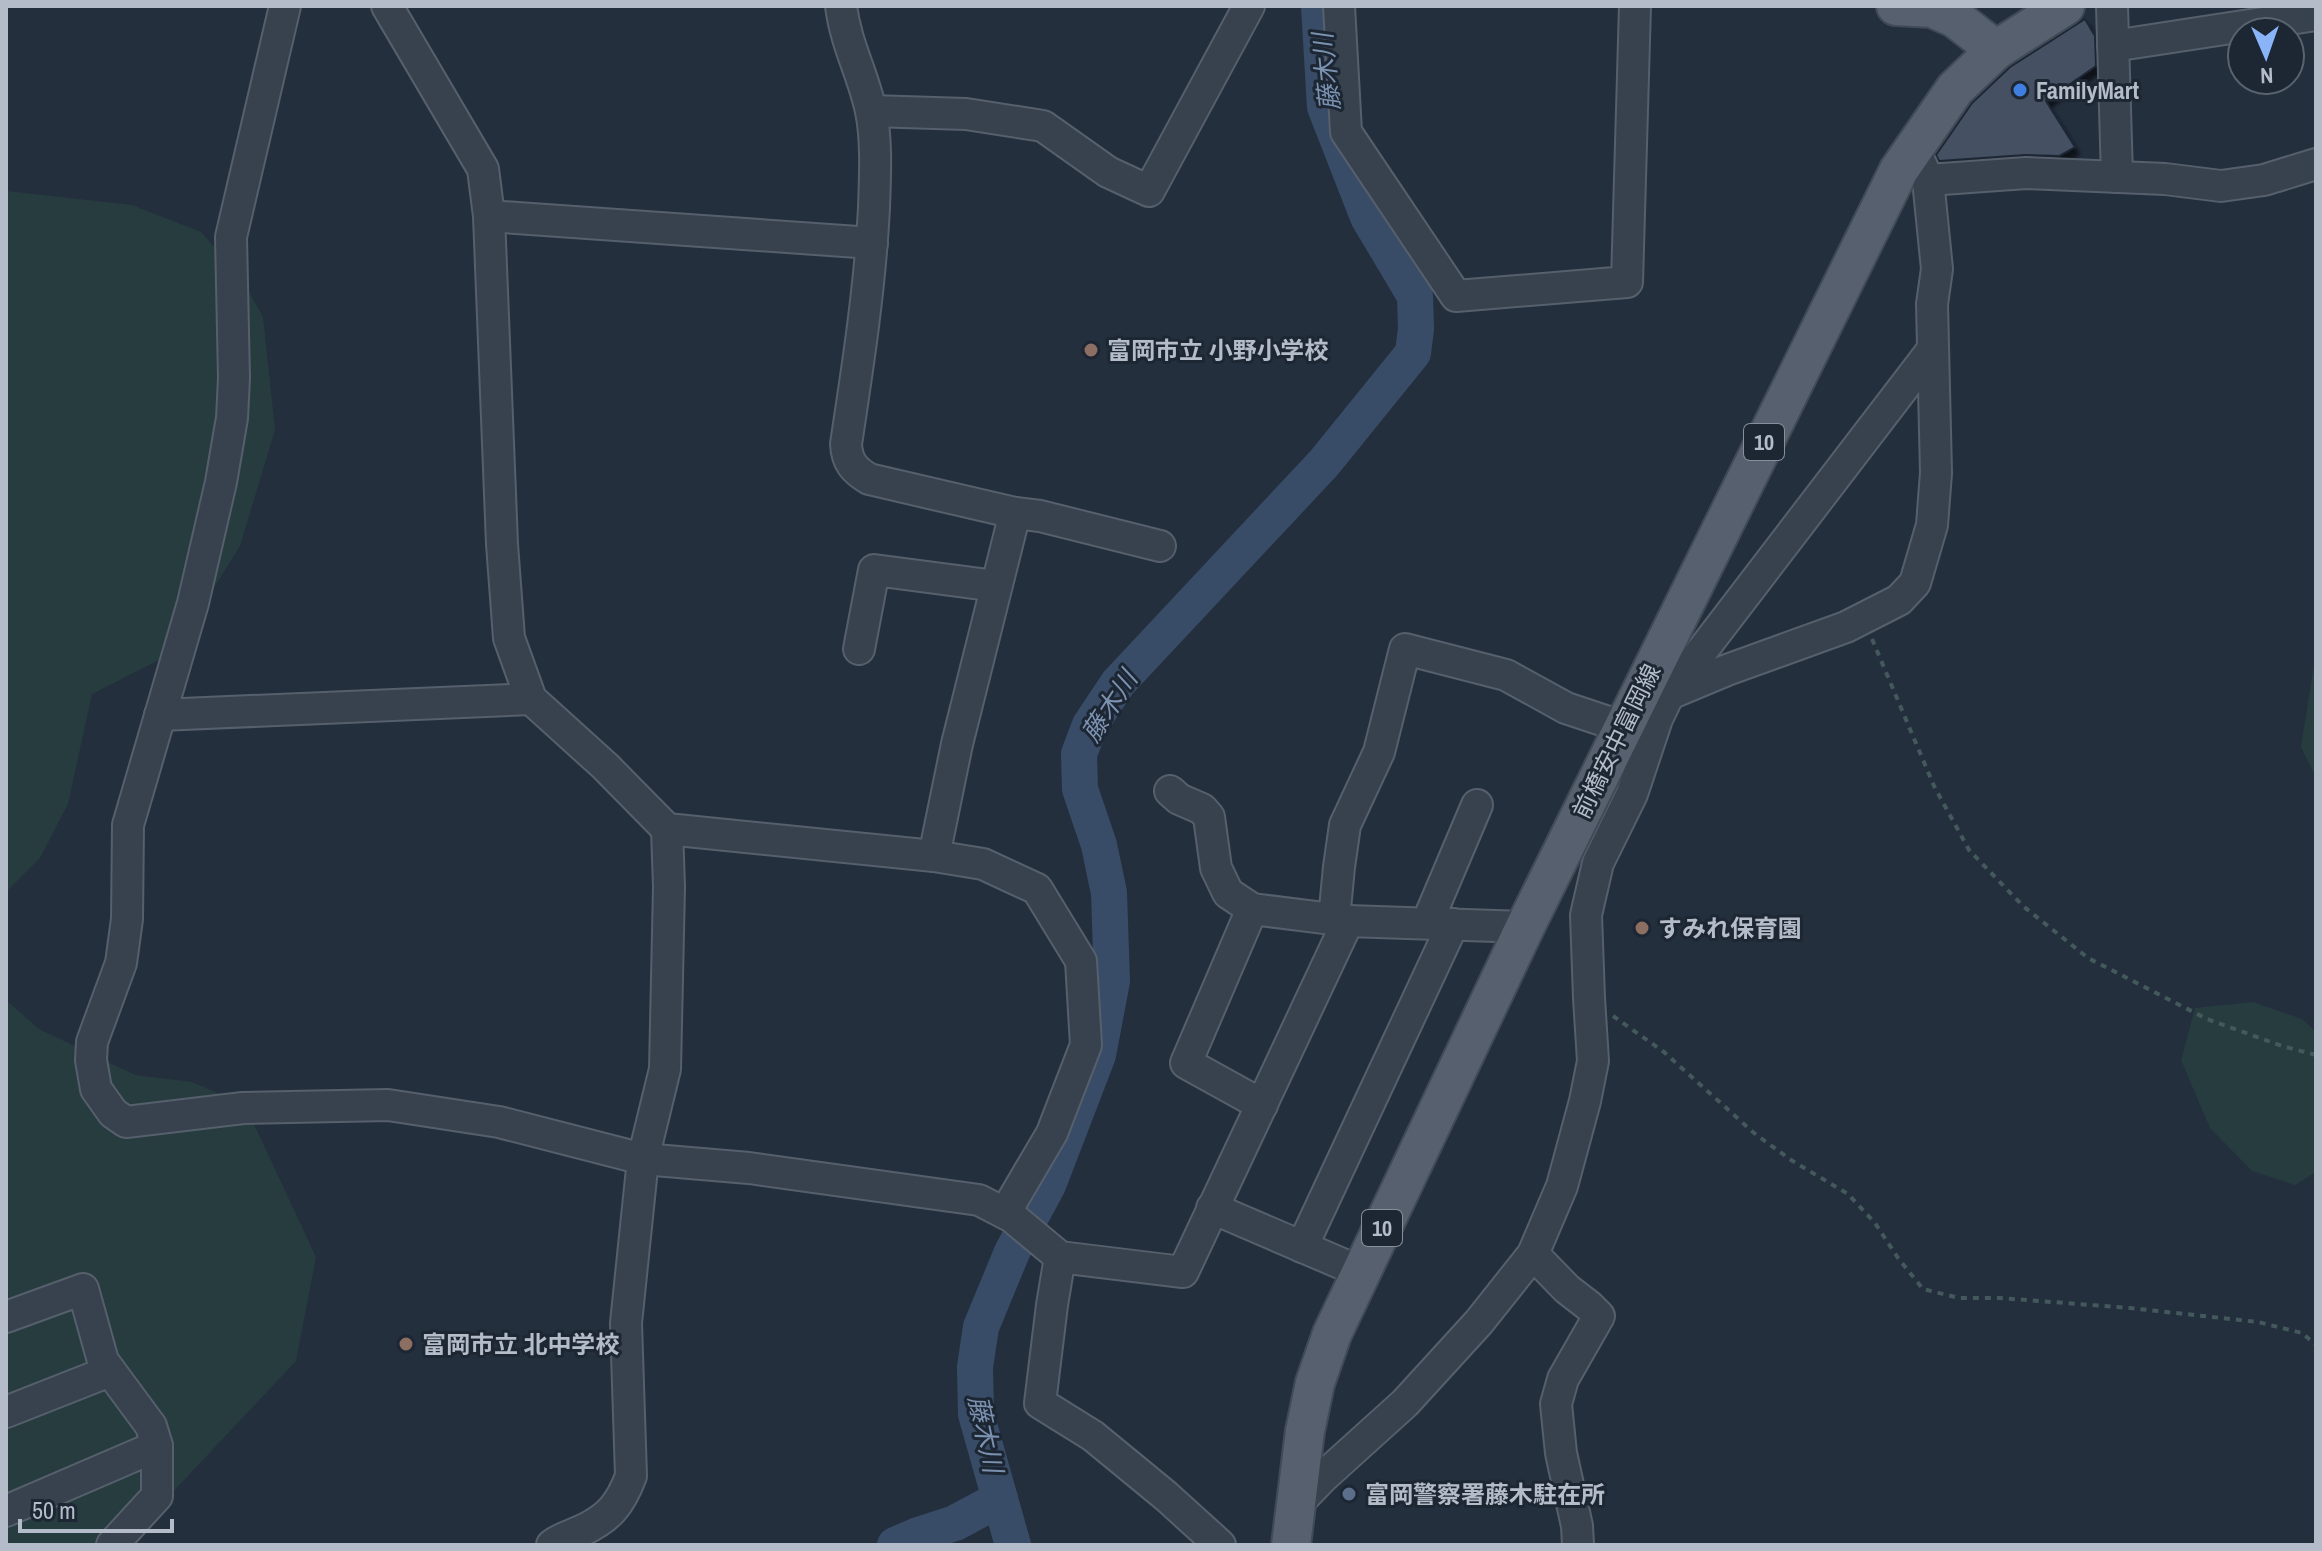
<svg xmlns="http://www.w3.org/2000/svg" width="2322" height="1551" font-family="'Archivo Narrow','Noto Sans JP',sans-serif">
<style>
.green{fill:#263c3f}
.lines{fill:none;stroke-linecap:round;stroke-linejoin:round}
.river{stroke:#394c67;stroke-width:36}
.building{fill:#455162;stroke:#1f2835;stroke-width:2;filter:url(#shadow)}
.minor-casing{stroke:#565f6c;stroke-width:34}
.major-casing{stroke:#414a57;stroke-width:42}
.path{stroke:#44595c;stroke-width:4;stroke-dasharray:6 6;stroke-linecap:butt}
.minor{stroke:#38414e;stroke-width:30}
.major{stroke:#56606e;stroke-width:38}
.shop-dot{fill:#3f7fe0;stroke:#1d2633;stroke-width:3}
.education-dot{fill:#8d6e63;stroke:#1d2633;stroke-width:3}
.service-dot{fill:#5c6f8a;stroke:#1d2633;stroke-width:3}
.labels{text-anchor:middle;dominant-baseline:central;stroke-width:6;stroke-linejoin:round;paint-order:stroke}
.shield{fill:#1d2633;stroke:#878f9c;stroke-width:2}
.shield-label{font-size:22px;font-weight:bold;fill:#b4bcc9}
.poi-label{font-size:24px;font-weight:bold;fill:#b4bcc9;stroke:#1d2633;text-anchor:start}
.street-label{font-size:24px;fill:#b4bcc9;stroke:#1d2633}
.water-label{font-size:26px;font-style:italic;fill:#7c92b1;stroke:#1d2633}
</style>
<defs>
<filter id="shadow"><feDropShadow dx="4" dy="7" stdDeviation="2" flood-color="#0009"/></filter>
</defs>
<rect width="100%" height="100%" fill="#242f3e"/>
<g class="green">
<polygon points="6,191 132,205 201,232 240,276 263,317 275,430 240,546 173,653 92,694 68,804 40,858 6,892"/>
<polygon points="2316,667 2316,777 2301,747 2313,671"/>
<polygon points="6,1000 39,1029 135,1075 192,1082 245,1105 316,1257 296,1361 123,1545 6,1545"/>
<polygon points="2253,1002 2302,1019 2316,1032 2316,1172 2295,1185 2252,1171 2210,1128 2181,1060 2195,1008"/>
</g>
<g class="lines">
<g class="river">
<polyline points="895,1545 918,1535 955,1523 1000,1499"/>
<polyline points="1013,1545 976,1414 975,1367 981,1327 1012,1252 1048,1185 1098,1055 1112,981 1109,893 1099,845 1080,789 1079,754 1090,725 1118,683 1324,463 1413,353 1416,329 1415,296 1368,217 1325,107 1319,6"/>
</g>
</g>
<polygon class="building" points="2085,19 2095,36 2096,66 2046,101 2075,147 2059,156 2025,155 1939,161 1936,155 1972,103 2010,67"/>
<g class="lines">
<g class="minor-casing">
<g id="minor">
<polyline points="285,6 231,237 234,378 232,418 221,482 193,603 128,825 127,919 121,963 92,1042 91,1060 96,1089 113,1113 126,1122 243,1108 388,1105 499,1122 643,1159 749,1168 979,1200 1012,1217 1060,1257 1183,1272 1348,921 1525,927"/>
<polyline points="387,6 483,169 489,216 502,544 509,638 531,699 605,766 667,829 934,856 957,744 1015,513"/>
<path d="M841 6C846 45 863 74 871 111 877 142 875 176 874 208 870 287 858 365 846 444 847 462 854 470 869 479L1015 513 1040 516 1160 546"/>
<polyline points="1339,6 1346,132 1456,296 1627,282 1635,6"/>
<polyline points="2112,6 2117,177"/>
<polyline points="2113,46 2316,15"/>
<polyline points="871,111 966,114 1043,126 1108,172 1149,191 1249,6"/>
<polyline points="1921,164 1928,180 2026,173 2165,179 2221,186 2264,180 2316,164"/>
<polyline points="489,216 872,243"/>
<polyline points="859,649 874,570 996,586"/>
<polyline points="1672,693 1727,670 1846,627 1899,600 1915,583 1932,525 1936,473 1932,304 1937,269 1928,180"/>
<polyline points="160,715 531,699"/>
<polyline points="1170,791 1179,799 1202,809 1209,817 1216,868 1228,893 1252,909 1348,921"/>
<polyline points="934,856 983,864 1037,889 1081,961 1086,1045 1052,1133 1005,1213"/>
<polyline points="1252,909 1186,1063 1262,1105"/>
<polyline points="1334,919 1339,867 1345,825 1379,752 1405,649 1506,675 1566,708 1623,727"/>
<polyline points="1427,923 1477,805"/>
<polyline points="1212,1208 1361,1272"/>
<polyline points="1302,1247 1453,924"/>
<polyline points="1533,1254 1567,1289 1589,1306 1599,1316 1563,1379 1556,1404 1561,1453 1577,1526 1578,1545"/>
<polyline points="1060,1257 1052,1305 1040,1403 1093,1436 1166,1496 1220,1545"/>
<polyline points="6,1317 83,1289 103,1361 151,1426 157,1446 157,1496 112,1545"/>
<polyline points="6,1412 110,1371"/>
<polyline points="1297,1504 1322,1478 1405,1403 1479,1322 1533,1254 1562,1186 1585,1101 1593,1061 1589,998 1586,915 1598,863 1632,794 1657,719 1669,694 1933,349"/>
<polyline points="6,1511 157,1446"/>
<path d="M552 1545C561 1538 570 1536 581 1531 609 1518 620 1505 631 1476L626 1323 643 1159 665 1069 669 887 667 829"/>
</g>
</g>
<g class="major-casing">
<g id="major">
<polyline points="1896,6 1932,8 1955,18 1996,50"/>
<polyline points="1291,1545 1305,1431 1315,1383 1332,1334 1525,927 1899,170 1955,89 1996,50 2065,6"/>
</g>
</g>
<g class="path">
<polyline points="1872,639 1934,786 1969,850 2023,906 2088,958 2207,1019 2282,1046 2316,1055"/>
<polyline points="1613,1016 1664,1052 1754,1133 1791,1160 1848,1194 1875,1223 1898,1258 1923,1289 1959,1298 2000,1298 2130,1308 2258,1322 2302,1333 2316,1345"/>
</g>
<use href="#minor" class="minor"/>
<use href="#major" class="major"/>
</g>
<circle class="shop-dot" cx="2020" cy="90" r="8"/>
<g class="education-dot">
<circle cx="1091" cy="350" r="8"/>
<circle cx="1642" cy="928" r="8"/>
<circle cx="406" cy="1344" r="8"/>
</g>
<circle class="service-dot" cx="1349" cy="1494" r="8"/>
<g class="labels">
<g class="shield">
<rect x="1744" y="424" width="40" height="36" rx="6"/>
<rect x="1362" y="1210" width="40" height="36" rx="6"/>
</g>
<g class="shield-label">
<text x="1764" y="442">10</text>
<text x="1382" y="1228">10</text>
</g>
<g class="poi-label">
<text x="2036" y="90">FamilyMart</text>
<text x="1107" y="350">富岡市立 小野小学校</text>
<text x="1658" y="928">すみれ保育園</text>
<text x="422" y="1344">富岡市立 北中学校</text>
<text x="1365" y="1494">富岡警察署藤木駐在所</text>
</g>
<g class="street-label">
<text transform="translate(1616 741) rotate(-64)">前橋安中富岡線</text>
</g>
<g class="water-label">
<text transform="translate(1326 72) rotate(-96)">藤木川</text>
<text transform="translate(1109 706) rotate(-57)">藤木川</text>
<text transform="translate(986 1434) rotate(78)">藤木川</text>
</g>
</g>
<rect width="2322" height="1551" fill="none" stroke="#b4bcc9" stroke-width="16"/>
<g transform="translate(2266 56) rotate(178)"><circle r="38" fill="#1d2633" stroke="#59626f" stroke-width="2"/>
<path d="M0-6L14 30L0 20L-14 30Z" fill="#8ab4f8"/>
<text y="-12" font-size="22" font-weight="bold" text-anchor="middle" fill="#b4bcc9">N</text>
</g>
<path d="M20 1519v12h152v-12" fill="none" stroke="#b4bcc9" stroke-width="4"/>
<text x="32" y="1519" font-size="24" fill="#b4bcc9" stroke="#1d2633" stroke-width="6" paint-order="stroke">50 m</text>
</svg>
